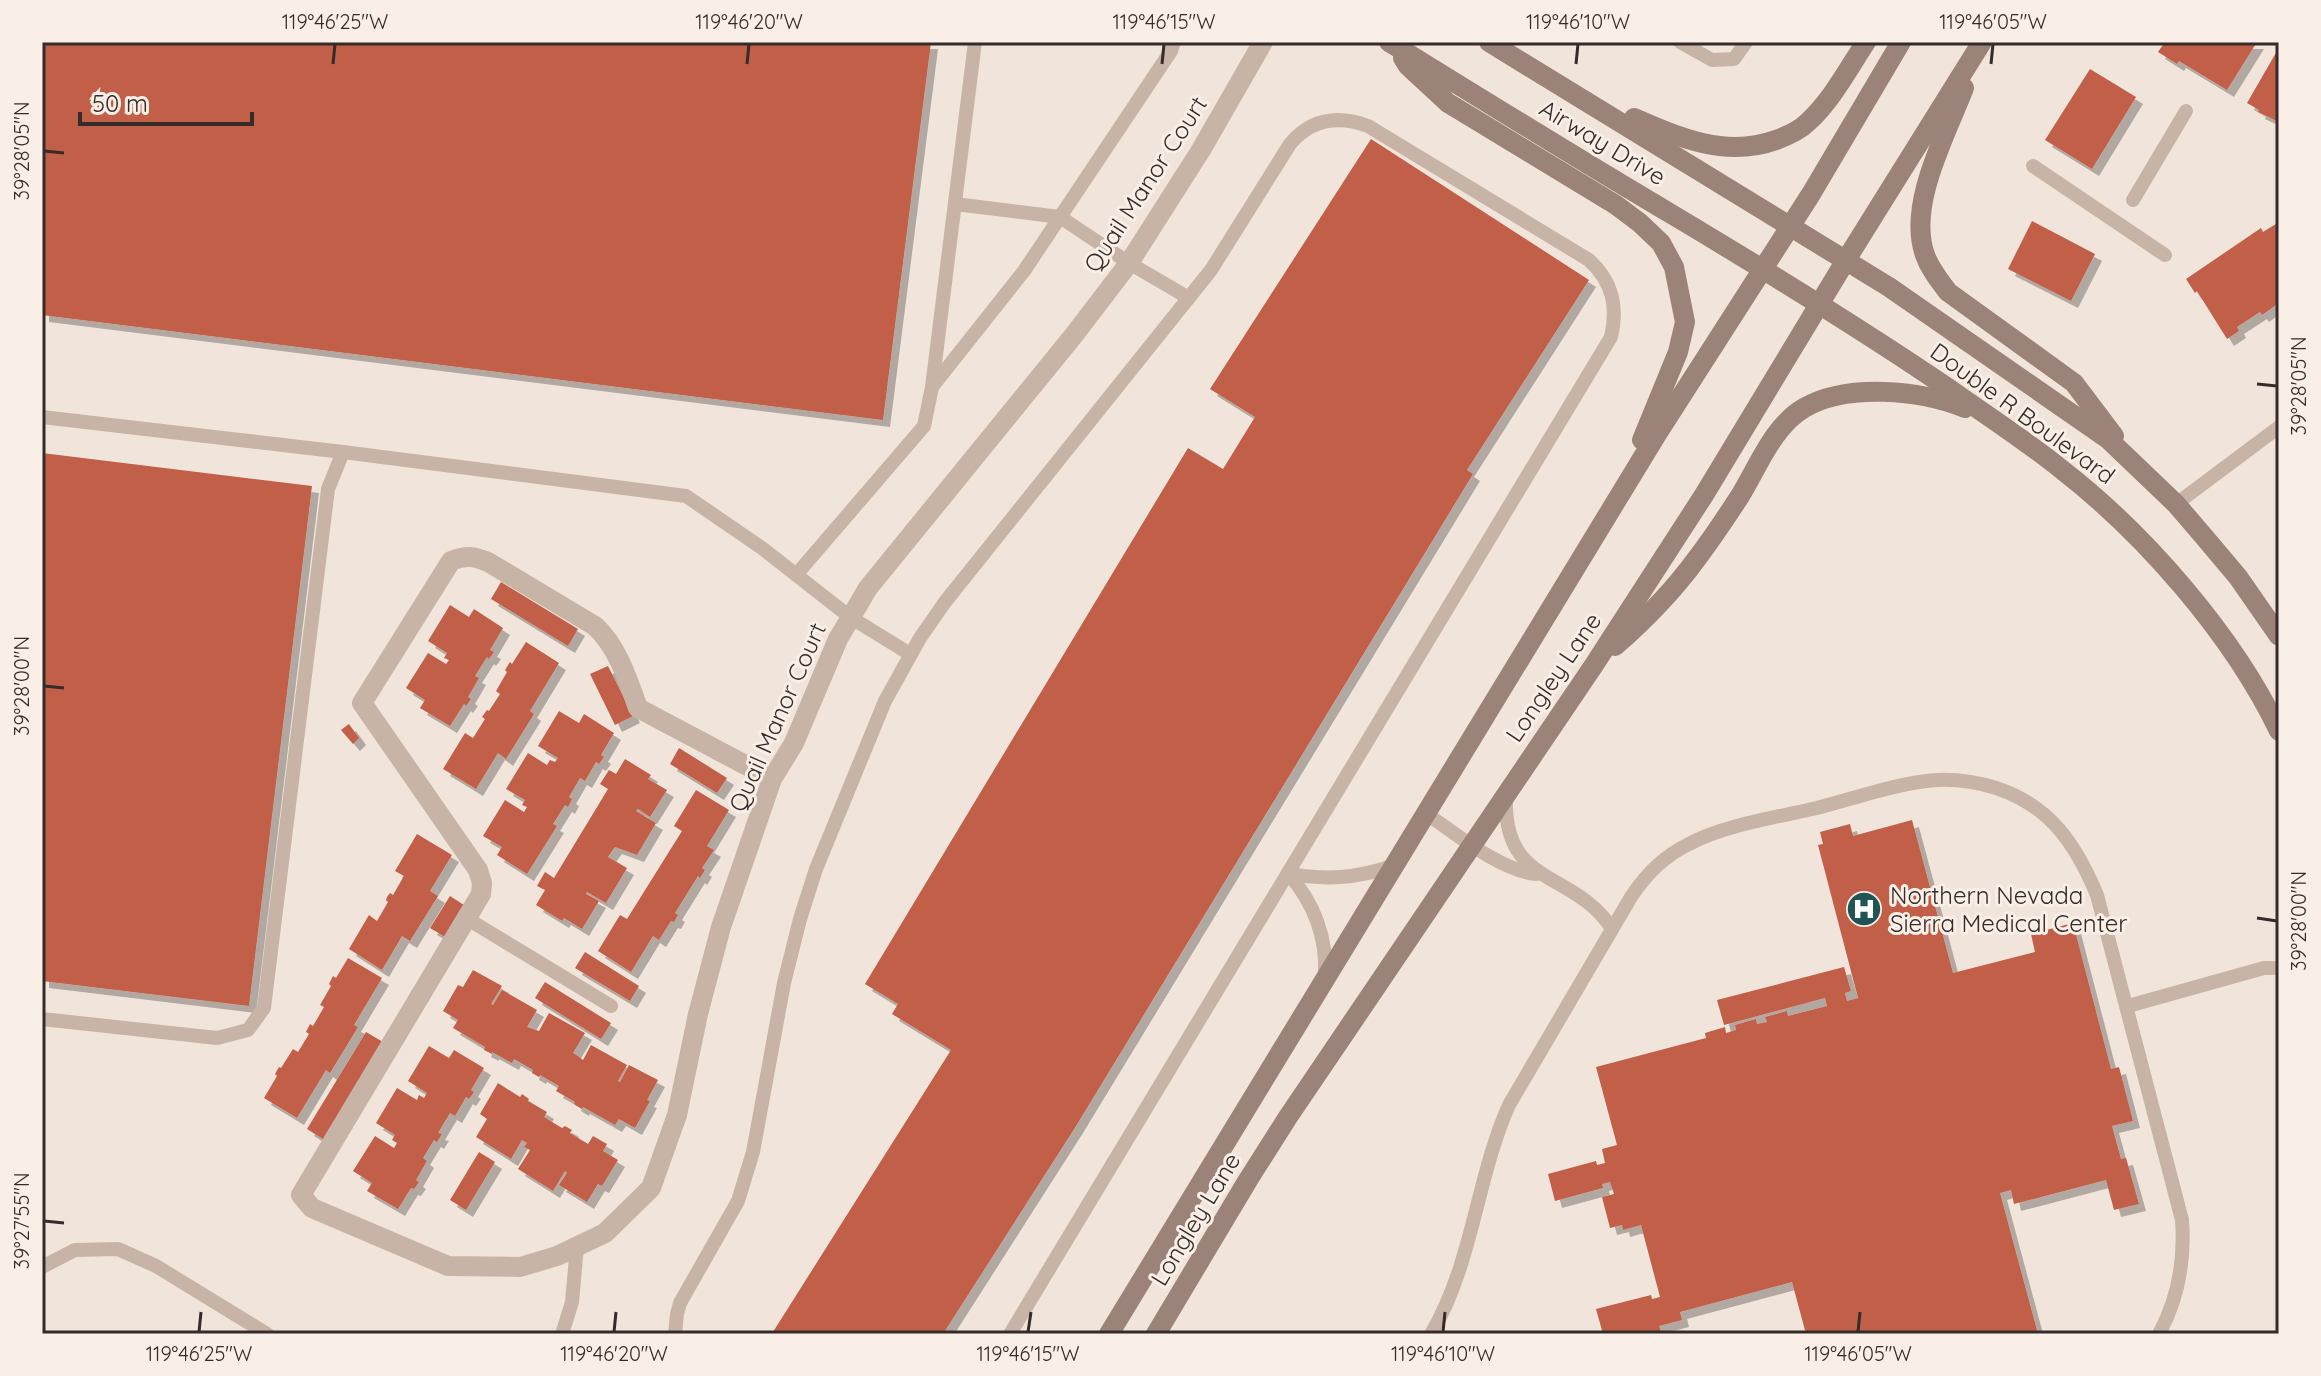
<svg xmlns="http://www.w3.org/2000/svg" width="2321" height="1376" font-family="Quicksand,sans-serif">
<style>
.building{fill:#c25e48;filter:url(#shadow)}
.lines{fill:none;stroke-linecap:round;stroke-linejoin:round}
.lane{stroke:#c8b4a7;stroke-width:14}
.street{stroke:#c8b4a7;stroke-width:20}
.secondary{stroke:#9c8379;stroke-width:20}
.ticks{fill:none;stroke:#352b28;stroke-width:3}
.labels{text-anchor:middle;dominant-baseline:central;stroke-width:6;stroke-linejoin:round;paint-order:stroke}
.street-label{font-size:24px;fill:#352b28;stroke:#f9efe7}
.poi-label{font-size:24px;fill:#352b28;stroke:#f9efe7;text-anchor:start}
.neatline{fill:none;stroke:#352b28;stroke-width:3}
.ticks-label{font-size:20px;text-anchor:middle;fill:#352b28}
</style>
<defs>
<filter id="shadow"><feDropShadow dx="7" dy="7" stdDeviation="0" flood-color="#0004"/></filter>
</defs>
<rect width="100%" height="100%" fill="#f1e5db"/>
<g class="building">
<polygon points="42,42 931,42 883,420 42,315"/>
<polygon points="2165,42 2257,42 2227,90 2179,61 2177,64 2158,52"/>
<polygon points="2277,51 2279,52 2279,122 2258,112 2259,110 2247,103"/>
<polygon points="2090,69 2136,97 2092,169 2045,140"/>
<polygon points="1371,139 1589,280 1467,470 1473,474 1076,1126 943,1334 776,1334 773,1332 951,1050 892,1014 898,1004 865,984 1188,448 1223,469 1255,417 1210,389"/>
<polygon points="2032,221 2095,254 2071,301 2008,269"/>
<polygon points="2279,222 2279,303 2262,315 2260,312 2237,327 2239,331 2227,339 2197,291 2195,293 2186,279 2261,228 2263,232"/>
<polygon points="42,453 312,486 249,1006 42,981"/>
<polygon points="501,582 578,629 568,646 491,599"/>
<polygon points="450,605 469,617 474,609 503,628 490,650 494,652 489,659 487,657 475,676 479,678 468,697 471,699 466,706 464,704 450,726 420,708 425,700 406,688 428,653 446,664 449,660 444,658 447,653 428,641"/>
<polygon points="526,642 559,663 530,711 534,714 506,759 498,753 476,789 443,769 465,733 473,738 485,719 482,717 487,710 489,711 500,694 496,691 507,672 505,670 510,662 512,664"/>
<polygon points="608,666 633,716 615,725 590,674"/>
<polygon points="559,711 579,723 584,714 614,733 601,755 604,757 599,764 596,762 585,781 580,778 569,797 572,799 568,807 565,805 553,824 557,826 527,874 497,855 502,847 483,836 505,800 524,812 527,807 522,805 525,800 506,789 528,753 547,765 550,760 555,762 558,758 538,746"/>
<polygon points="349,724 359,738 353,744 341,730"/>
<polygon points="679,748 727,778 717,793 670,764"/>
<polygon points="625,759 651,775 648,779 667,790 650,817 638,809 636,811 656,823 637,855 615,847 612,851 608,857 627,868 606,903 587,892 586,894 599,901 582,929 564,918 562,921 536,905 545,890 537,886 545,872 554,878 608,789 600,784 609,770 616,774"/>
<polygon points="696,790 729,810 707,846 714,850 702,868 705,870 700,878 698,876 675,913 678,915 674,922 671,921 659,940 653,936 631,972 598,951 620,915 627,919 682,831 674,826"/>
<polygon points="1912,820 1953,973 2035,952 2031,934 2073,923 2111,1069 2119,1067 2133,1121 2112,1126 2121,1159 2126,1158 2139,1204 2114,1210 2106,1180 2014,1204 2011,1190 2000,1193 2038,1334 1806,1334 1792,1282 1680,1312 1682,1320 1659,1326 1661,1332 1653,1334 1603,1334 1596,1309 1651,1295 1652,1299 1660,1297 1641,1225 1623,1230 1622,1225 1610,1228 1602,1197 1614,1194 1610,1182 1602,1184 1603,1188 1555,1201 1548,1174 1596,1161 1597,1165 1605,1163 1602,1149 1617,1145 1596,1067 1706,1038 1705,1033 1725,1027 1726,1033 1736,1030 1735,1025 1756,1019 1757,1024 1767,1022 1765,1017 1787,1011 1788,1016 1827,1006 1825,998 1724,1025 1717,1000 1844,967 1851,991 1845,993 1847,1001 1858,998 1818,845 1823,844 1820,832 1850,824 1853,836"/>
<polygon points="417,834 452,855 430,891 438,896 410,941 402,936 382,970 349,949 369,915 377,921 388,902 386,900 387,897 390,893 393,895 404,876 395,871"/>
<polygon points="450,896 467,907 447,938 430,928"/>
<polygon points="585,952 639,986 630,1001 575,968"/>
<polygon points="348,958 382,978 354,1025 358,1027 330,1073 326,1070 297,1118 264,1098 277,1076 275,1074 279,1067 281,1068 293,1049 298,1052 309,1034 306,1032 310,1024 313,1026 324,1007 320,1005 331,986 329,984 333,976 336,978"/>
<polygon points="473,970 502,986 491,1004 493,1005 502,990 537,1010 527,1027 539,1031 549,1013 585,1033 573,1053 578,1056 583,1060 591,1045 627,1065 618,1081 620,1082 629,1065 658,1080 647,1100 650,1101 635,1128 619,1119 615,1125 583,1107 582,1109 577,1106 574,1104 575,1102 556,1091 559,1086 540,1075 539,1077 532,1073 533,1070 514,1059 512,1063 492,1052 492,1054 484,1050 485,1047 453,1028 458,1020 443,1011 458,985 463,987"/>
<polygon points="545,982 611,1023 601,1039 535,998"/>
<polygon points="366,1032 383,1042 323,1139 307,1129"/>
<polygon points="429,1046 449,1058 454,1050 484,1068 471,1090 474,1092 469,1099 466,1097 455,1116 450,1113 438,1133 442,1134 437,1142 434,1140 423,1158 427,1161 416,1180 419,1182 414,1189 411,1188 398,1209 367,1191 372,1183 353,1171 375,1136 394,1148 397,1143 392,1140 395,1135 376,1123 397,1088 417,1100 419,1095 424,1098 427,1093 408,1081"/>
<polygon points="498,1083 520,1097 522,1094 529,1099 528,1101 547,1112 544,1117 562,1128 565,1126 572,1130 570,1133 588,1144 593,1136 607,1144 603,1151 618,1160 602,1186 598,1184 587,1202 559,1185 567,1173 565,1171 553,1191 518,1169 530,1150 524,1147 527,1143 522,1140 511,1159 476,1137 487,1119 480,1114"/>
<polygon points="479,1152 495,1162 466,1210 450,1200"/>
</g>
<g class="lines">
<g class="lane">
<polyline points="1680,42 1712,60 1734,59 1746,42"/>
<polyline points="2033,166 2165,255"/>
<polyline points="2133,200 2186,111"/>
<polyline points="955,204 1060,217 1129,263 1189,298"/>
<polyline points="932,387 975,42"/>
<polyline points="42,417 343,452"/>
<polyline points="2176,504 2279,427"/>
<polyline points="796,575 924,426 932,387 1024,271 1171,51 1174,42"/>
<path d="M1506 796C1502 888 1575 870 1612 929"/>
<path d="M1425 813C1457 834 1499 870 1536 874"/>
<path d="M1288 873C1314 903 1327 936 1325 975"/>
<path d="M1288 873C1325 881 1357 878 1393 866"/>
<polyline points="466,918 611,1006"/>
<polyline points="2128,1006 2264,968 2279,968"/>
<polyline points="42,1019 217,1038 248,1030 264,1008 328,489 343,452 686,496 762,548 850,617 910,654"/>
<polyline points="42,1267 75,1250 118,1249 156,1266 267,1334"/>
<polyline points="562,1334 572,1302 577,1246"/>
<path d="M675 1334 677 1314 680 1303 738 1201 753 1152 784 983 800 919 816 869 885 701 920 638 945 602 1211 270 1290 144C1311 119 1338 115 1368 126L1589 260C1613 282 1618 307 1611 337L1010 1334"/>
<path d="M1431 1334C1473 1263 1476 1179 1509 1105L1631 897C1646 874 1664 856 1689 844 1724 825 1778 817 1817 808 1856 798 1897 783 1936 780 1956 779 1977 782 1996 788 2051 806 2076 845 2097 895L2182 1220C2185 1260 2178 1299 2159 1334"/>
</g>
<path class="street" d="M772 779 638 708C628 680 617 646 595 626L488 562C474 556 466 555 451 561L362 703 478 870 482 883 481 894 301 1195 312 1208 448 1266 520 1267 557 1256 605 1233 651 1188 677 1115 698 1014 721 927 772 779 794 743 838 639 868 588 1074 335 1129 263 1201 150 1263 42"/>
<g class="secondary">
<path d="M1389 42C1485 101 1581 161 1678 218 1770 273 1860 328 1948 388 1986 415 2025 440 2061 469 2145 534 2233 635 2279 731"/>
<polyline points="1489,42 1889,287 2108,439 2176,504 2206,539 2238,577 2279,636"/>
<polyline points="1403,58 1408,66 1448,103 1616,205 1640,223 1661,243 1674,267 1685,322 1678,352 1642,440"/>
<path d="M1964 88C1946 135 1907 205 1925 255 1930 269 1939 280 1948 292L2074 383 2114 436"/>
<path d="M1634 118C1680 138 1726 158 1776 140 1787 136 1800 130 1808 122 1832 100 1848 69 1866 42"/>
<path d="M1615 646C1646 619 1674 590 1698 557 1713 537 1727 516 1740 496 1758 467 1773 426 1804 408 1847 383 1920 390 1965 408"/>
<polyline points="1109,1334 1657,434 1811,194 1901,42"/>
<polyline points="1156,1334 1248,1180 1288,1117 1594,665 1704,495 1846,260 1982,42"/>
</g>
</g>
<path class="ticks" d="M333 64 335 44M747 64 749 44M1162 64 1164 44M1576 64 1578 44M1991 64 1993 44M44 151 64 153M2257 384 2277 386M44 686 64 688M2257 918 2277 921M44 1221 64 1223M199 1332 201 1312M614 1332 616 1312M1028 1332 1031 1312M1443 1332 1445 1312M1858 1332 1860 1312"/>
<defs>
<g id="hospital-disc" transform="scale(1.8)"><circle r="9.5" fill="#1f5555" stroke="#f9efe7"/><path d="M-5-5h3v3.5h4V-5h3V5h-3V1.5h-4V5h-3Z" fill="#fff"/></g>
</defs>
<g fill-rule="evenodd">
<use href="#hospital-disc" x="1864" y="909"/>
</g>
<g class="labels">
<g class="street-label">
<text transform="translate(1603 142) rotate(31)">Airway Drive</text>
<text transform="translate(1145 184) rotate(-57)">Quail Manor Court</text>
<text transform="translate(2023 413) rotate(36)">Double R Boulevard</text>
<text transform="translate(1553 677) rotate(-56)">Longley Lane</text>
<text transform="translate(777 717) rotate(-66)">Quail Manor Court</text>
<text transform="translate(1195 1219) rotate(-59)">Longley Lane</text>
</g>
<g class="poi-label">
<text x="1890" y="895">Northern Nevada<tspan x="1890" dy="28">Sierra Medical Center</tspan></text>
</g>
</g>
<rect width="2321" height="1376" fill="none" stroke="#f9efe7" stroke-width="88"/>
<path d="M80 112v12h172v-12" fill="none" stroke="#352b28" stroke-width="4"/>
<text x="92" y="112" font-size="24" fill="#352b28" stroke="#f9efe7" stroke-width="6" paint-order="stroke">50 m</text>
<rect x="44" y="44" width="2233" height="1288" class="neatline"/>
<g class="ticks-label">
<text x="335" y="29">119°46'25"W</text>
<text x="749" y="29">119°46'20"W</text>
<text x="1164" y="29">119°46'15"W</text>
<text x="1578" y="29">119°46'10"W</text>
<text x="1993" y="29">119°46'05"W</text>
<text transform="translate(22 151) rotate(-90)" y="7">39°28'05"N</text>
<text transform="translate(2299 386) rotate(-90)" y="7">39°28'05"N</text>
<text transform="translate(22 686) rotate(-90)" y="7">39°28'00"N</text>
<text transform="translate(2299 921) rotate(-90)" y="7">39°28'00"N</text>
<text transform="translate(22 1221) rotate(-90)" y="7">39°27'55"N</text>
<text x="199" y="1361">119°46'25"W</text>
<text x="614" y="1361">119°46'20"W</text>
<text x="1028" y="1361">119°46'15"W</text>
<text x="1443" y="1361">119°46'10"W</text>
<text x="1858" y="1361">119°46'05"W</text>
</g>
</svg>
